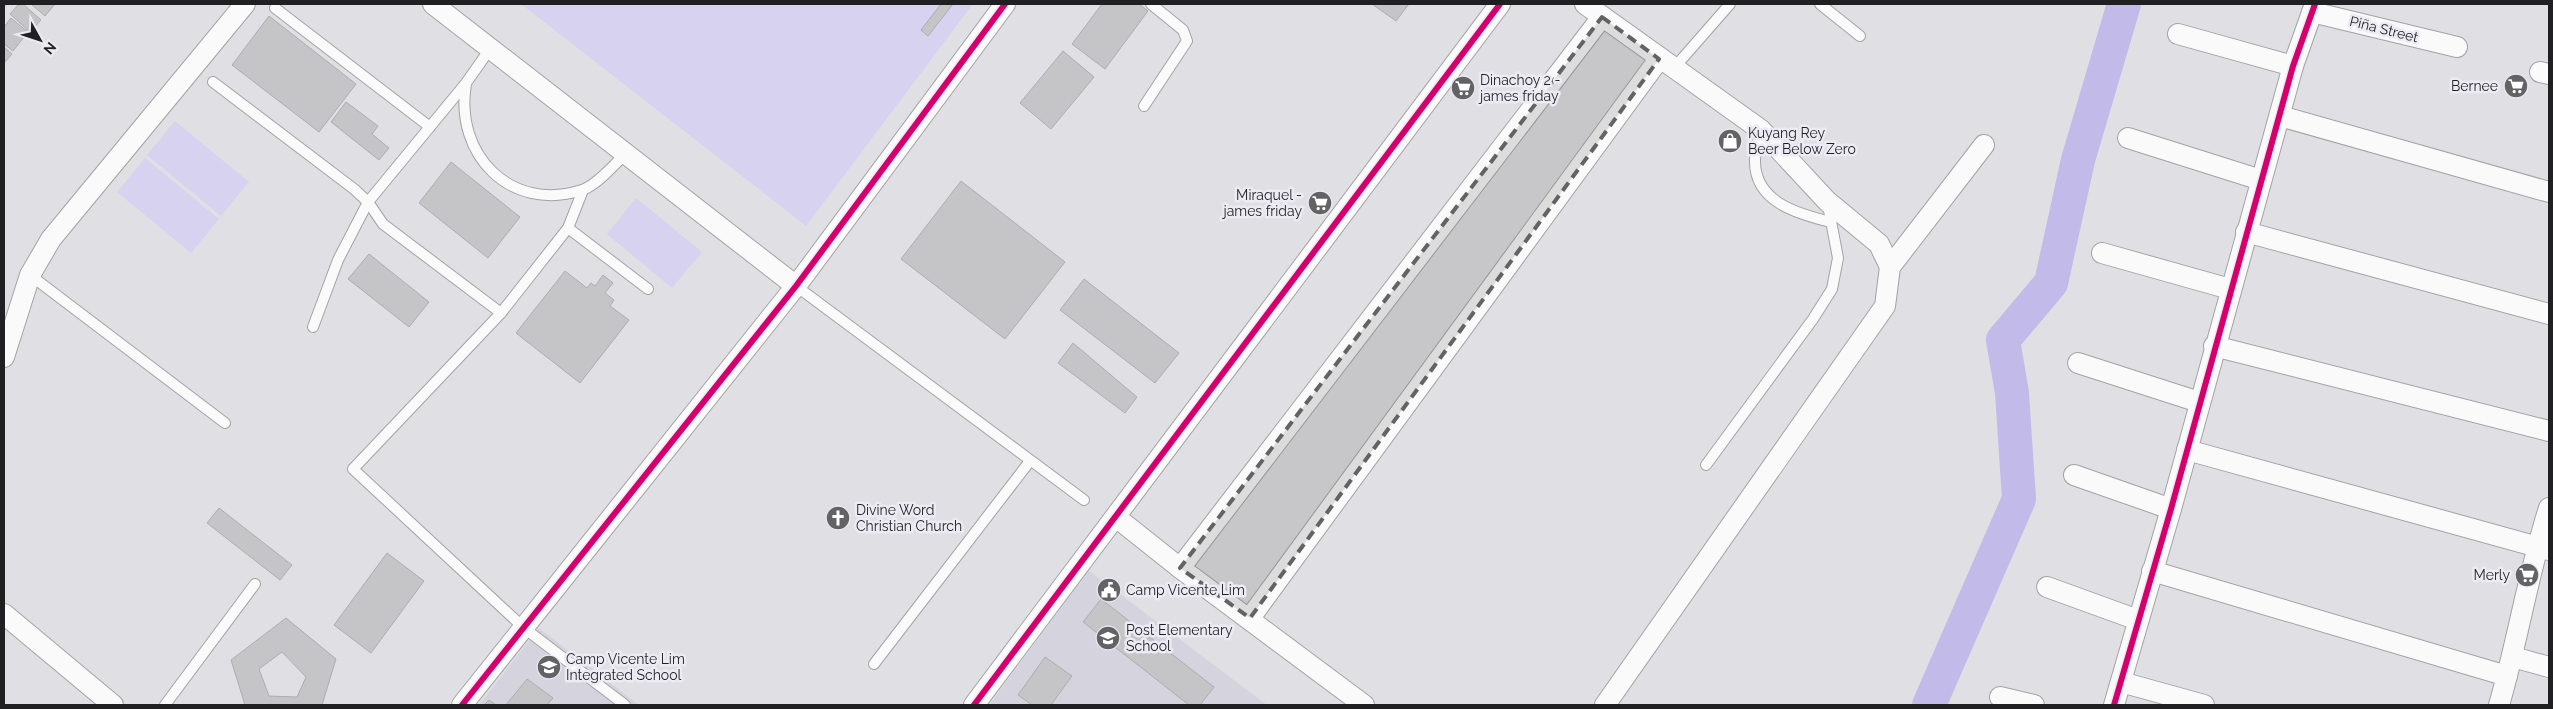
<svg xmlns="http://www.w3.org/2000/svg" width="2553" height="709" font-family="Raleway,sans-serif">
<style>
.built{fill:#d5d4de}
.green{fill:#d6d2f0}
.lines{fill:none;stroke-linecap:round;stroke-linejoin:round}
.river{stroke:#c2bae9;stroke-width:34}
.building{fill:#c5c5c8;stroke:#adacb0;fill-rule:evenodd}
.service-casing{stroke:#a3a3a6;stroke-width:12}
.minor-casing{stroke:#a3a3a6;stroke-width:22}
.path{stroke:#cccccd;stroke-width:3;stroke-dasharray:2.5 4;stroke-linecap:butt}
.service{stroke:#fafafb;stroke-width:10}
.minor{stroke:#fafafb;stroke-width:20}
.cycleway-casing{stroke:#ecebf3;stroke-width:9}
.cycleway{stroke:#d6006c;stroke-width:6}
.marked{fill:#636366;fill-opacity:0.2;stroke:#636366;stroke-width:4;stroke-dasharray:10 6;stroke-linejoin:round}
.labels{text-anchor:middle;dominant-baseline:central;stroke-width:5;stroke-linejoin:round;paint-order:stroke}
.street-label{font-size:14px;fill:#201f22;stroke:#ecebf3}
.poi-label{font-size:14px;fill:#201f22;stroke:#ecebf3;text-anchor:start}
</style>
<rect width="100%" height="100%" fill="#e0e0e4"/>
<g class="built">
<polygon points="1088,570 1267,705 989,705"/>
<polygon points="539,628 639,705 479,705"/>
</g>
<g class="green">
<polygon points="521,4 973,4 806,226"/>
<polygon points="175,121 249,182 221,216 147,155"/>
<polygon points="145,158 219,219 191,253 117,192"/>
<polygon points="636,198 702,252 672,288 607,234"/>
</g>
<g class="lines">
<polyline class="river" points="1929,705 2019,499 2012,393 2003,340 2051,283 2078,160 2124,4"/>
</g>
<g class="building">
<polygon points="19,4 23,4 41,20 30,32 10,14"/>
<polygon points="31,4 55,4 45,16"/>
<polygon points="941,4 953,4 928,36 921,30"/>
<polygon points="1102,4 1139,4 1148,11 1105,69 1072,44"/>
<polygon points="1372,4 1409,4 1396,21"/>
<polygon points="269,16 356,84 319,132 232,65"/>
<polygon points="11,18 28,32 13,51 4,44 4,27"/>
<polygon points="4,47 12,54 4,63"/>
<polygon points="1063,51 1094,77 1051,129 1020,103"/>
<polygon points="346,102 378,126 372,134 389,148 379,160 331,122"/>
<polygon points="451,162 520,217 488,258 419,203"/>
<polygon points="961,181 1065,262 1005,339 901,259"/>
<polygon points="369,254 429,302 409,327 348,279"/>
<polygon points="565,271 587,288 591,283 595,286 603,275 613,283 605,293 614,300 610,306 629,320 580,383 516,333"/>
<polygon points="1084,279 1179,353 1155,383 1060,310"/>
<polygon points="1073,343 1137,397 1125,413 1058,363"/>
<polygon points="219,508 292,565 280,580 207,523"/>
<polygon points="387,553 424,581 371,653 334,625"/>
<polygon points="1101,599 1214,687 1200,705 1189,705 1083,622"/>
<path d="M286 618 336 659 322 705H245L231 660ZM282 652 306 677 297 697 269 696 259 669Z"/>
<polygon points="1045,657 1072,676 1051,705 1032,705 1018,695"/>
<polygon points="527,679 553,698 547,705 506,705"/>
<polygon points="489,700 496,705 484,705"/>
</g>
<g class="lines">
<g class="service-casing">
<g id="service">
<polyline points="1820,4 1860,36"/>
<polyline points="275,8 430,127"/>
<polyline points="1674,68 1730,4"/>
<polyline points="213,82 354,189 368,202 383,224 501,313"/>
<path d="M466 84C454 155 511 213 582 190 596 186 616 163 626 153"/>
<polyline points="1144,106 1187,41 1183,30 1151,4"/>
<path d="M1761 130C1759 140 1755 151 1755 160 1754 202 1798 214 1831 222"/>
<polyline points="583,190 568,228 501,313 353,469 524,628 625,705"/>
<polyline points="568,228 648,289"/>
<polyline points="30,275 225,423"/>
<polyline points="796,286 1084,500"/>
<polyline points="313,327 338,260 368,202 466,83 490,49"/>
<polyline points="1706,465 1813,319 1832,289 1838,258 1828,205"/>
<polyline points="874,664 1030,461"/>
<polyline points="165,705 255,584"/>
</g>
</g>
<g class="minor-casing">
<g id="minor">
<polyline points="433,4 796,286"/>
<polyline points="1585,4 1761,130 1827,201 1879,244 1890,267"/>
<polyline points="2312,12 2457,47"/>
<polyline points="2178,34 2293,66"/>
<polyline points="2540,72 2549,74"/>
<polyline points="2280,116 2549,192"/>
<polyline points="2128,138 2261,180"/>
<polyline points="2246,232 2549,314"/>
<polyline points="2102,253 2230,289"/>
<polyline points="2214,346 2549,431"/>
<polyline points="4,357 30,275 51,239 245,4"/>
<polyline points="2078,363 2199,402"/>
<polyline points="2187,450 2549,550"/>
<polyline points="2074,475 2171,509"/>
<polyline points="1117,518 1180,568 1364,705"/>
<polyline points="1180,568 1602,17"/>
<polyline points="2152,571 2507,676"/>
<polyline points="2047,587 2138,620"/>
<polyline points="4,614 113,705"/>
<polyline points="1250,618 1659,59"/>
<polyline points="2513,657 2549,667"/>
<polyline points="2121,682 2204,705"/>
<polyline points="2000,697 2034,705"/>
<polyline points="462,705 796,286 1005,4"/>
<polyline points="974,705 1500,4"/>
<polyline points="1605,705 1885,306 1890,267 1984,145"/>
<polyline points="2114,705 2171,509 2293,66 2315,4"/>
<path d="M2499 705C2518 640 2528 573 2549 508"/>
</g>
</g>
<polyline class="path" points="4,6 6,4"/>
<use href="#service" class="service"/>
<use href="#minor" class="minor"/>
<g class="cycleway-casing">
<g id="cycleway">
<polyline points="462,705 796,286 1005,4"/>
<polyline points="974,705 1500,4"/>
<polyline points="2114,705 2171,509 2293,66 2315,4"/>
</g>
</g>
<use href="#cycleway" class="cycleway"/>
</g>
<path class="marked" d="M1602 17 1659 59 1250 618 1180 568Z"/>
<defs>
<g id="supermarket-disc" transform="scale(1.25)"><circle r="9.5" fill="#636366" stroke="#ecebf3"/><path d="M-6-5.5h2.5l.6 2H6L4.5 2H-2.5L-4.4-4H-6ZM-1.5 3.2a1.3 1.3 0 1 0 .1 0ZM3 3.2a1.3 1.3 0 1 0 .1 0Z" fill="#fff"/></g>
<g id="shop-disc" transform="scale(1.25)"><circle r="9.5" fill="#636366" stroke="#ecebf3"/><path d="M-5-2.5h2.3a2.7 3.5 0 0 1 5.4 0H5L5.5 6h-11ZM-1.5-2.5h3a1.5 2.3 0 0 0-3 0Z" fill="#fff"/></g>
<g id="church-disc" transform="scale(1.25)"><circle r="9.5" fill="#636366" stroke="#ecebf3"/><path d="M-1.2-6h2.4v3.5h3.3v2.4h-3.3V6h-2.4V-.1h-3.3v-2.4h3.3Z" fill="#fff"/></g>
<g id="civic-disc" transform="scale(1.25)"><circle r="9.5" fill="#636366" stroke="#ecebf3"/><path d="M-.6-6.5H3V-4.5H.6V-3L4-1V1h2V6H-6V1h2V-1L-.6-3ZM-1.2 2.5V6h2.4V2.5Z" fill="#fff"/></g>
<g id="school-disc" transform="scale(1.25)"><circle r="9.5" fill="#636366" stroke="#ecebf3"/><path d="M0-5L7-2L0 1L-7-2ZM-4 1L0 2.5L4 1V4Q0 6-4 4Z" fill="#fff"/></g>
</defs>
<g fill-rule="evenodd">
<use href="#supermarket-disc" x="2516" y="86"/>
<use href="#supermarket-disc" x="1463" y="88"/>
<use href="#shop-disc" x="1730" y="141"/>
<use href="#supermarket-disc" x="1320" y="203"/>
<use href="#church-disc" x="838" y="518"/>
<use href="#supermarket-disc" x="2527" y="575"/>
<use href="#civic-disc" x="1109" y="590"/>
<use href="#school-disc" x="1108" y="638"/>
<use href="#school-disc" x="549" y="667"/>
</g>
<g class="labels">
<g class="street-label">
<text transform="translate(2384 29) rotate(14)">Piña Street</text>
</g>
<g class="poi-label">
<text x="1480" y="80">Dinachoy 2 -<tspan x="1480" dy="16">james friday</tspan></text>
<text x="2498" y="86" text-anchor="end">Bernee</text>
<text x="1748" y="133">Kuyang Rey<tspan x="1748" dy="16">Beer Below Zero</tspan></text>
<text x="1302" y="195" text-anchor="end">Miraquel -<tspan x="1302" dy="16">james friday</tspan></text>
<text x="856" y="510">Divine Word<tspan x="856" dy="16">Christian Church</tspan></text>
<text x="2510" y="575" text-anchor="end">Merly</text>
<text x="1126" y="590">Camp Vicente Lim</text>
<text x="1126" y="630">Post Elementary<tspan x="1126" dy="16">School</tspan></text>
<text x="566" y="659">Camp Vicente Lim<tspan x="566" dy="16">Integrated School</tspan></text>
</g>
</g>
<rect width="2553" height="709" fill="none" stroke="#201f22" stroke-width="10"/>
<g transform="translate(40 40) rotate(130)" stroke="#ecebf3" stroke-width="4" paint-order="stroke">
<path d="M0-4L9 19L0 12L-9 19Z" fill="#201f22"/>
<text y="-8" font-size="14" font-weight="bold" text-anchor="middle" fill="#201f22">N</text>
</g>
</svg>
